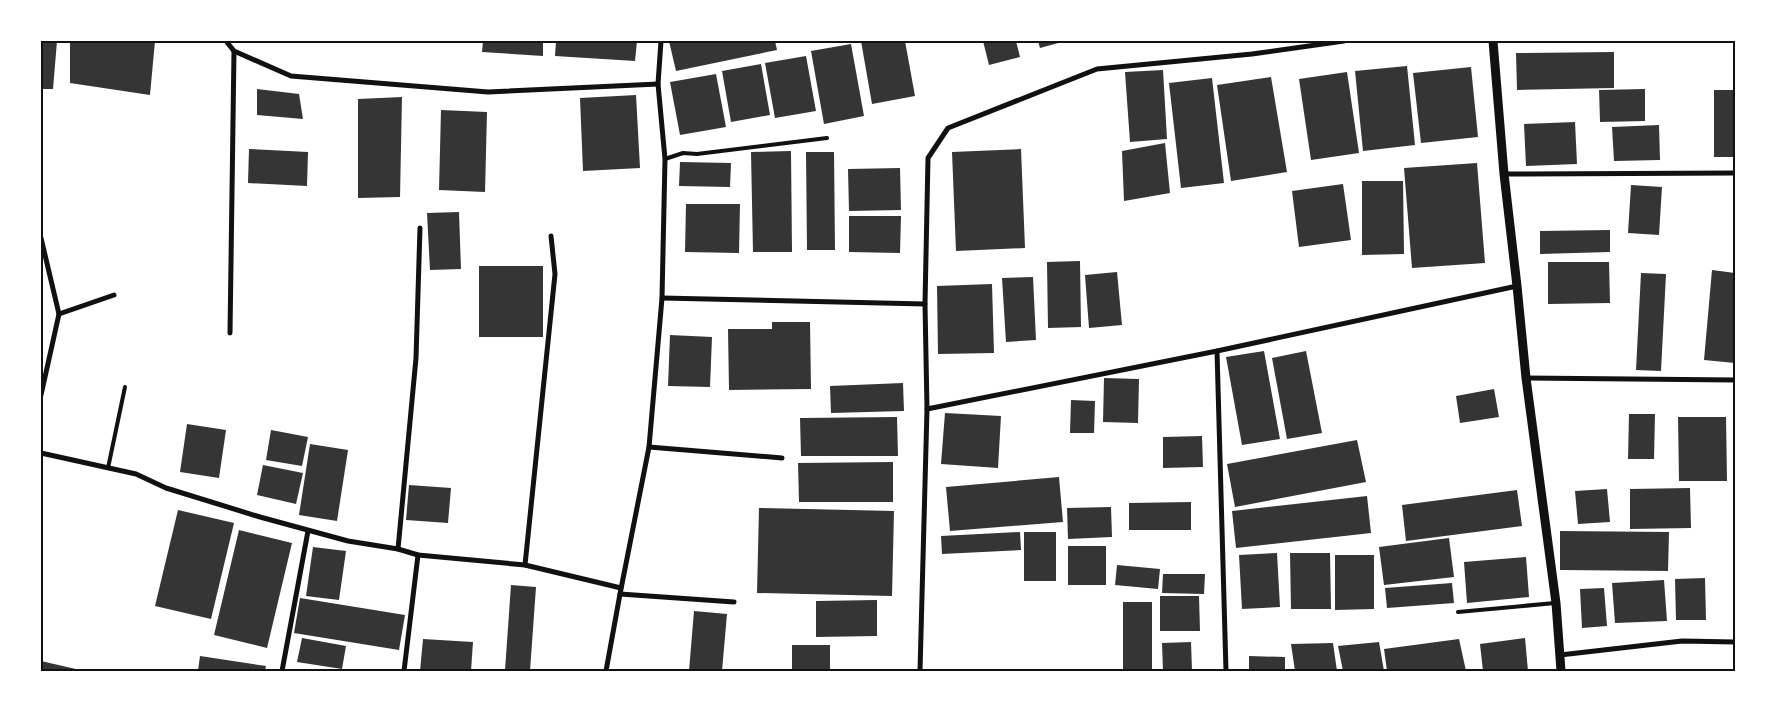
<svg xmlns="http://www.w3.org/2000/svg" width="1776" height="712" font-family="Commissioner,sans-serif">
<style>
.building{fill:#353535}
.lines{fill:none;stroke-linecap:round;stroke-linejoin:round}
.service{stroke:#111;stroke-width:4}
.minor{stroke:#111;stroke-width:5}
.tertiary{stroke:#111;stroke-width:9}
.neatline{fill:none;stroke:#111;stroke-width:2}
</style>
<rect width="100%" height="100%" fill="#fff"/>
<g class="building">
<polygon points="41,41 57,41 53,89 41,89"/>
<polygon points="70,41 155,41 150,95 70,83"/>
<polygon points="483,41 543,41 543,56 482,52"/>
<polygon points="556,41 637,41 635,61 555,56"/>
<polygon points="669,41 775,41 777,50 676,71"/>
<polygon points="861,41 905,41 915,96 872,104"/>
<polygon points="983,41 1016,41 1020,57 989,65"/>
<polygon points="1038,41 1062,41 1062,42 1040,48"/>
<polygon points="851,44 864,116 824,124 811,51"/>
<polygon points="1614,52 1614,88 1517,90 1516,53"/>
<polygon points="806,56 816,111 775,118 765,63"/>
<polygon points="761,64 770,115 731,122 722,71"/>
<polygon points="1407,66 1415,145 1363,151 1355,71"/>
<polygon points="1471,67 1478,137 1421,143 1413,73"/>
<polygon points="1163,70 1167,139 1130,142 1125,72"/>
<polygon points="1347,72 1359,153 1311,160 1299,79"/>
<polygon points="716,74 726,127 680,135 670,82"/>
<polygon points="1271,77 1287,172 1231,181 1217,85"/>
<polygon points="1212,78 1224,183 1181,188 1169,83"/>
<polygon points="257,89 299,94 303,119 257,115"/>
<polygon points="1645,89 1645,121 1600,122 1599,90"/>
<rect x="1714" y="90" width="21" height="67"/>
<polygon points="636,95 640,168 583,171 580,98"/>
<polygon points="402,97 400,197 358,198 358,99"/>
<polygon points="441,110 487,112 485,192 439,190"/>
<polygon points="1575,122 1577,164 1526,166 1524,124"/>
<polygon points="1659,125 1660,160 1614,161 1612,127"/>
<polygon points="1165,143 1170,193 1124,201 1122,151"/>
<polygon points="249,149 308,152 307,186 248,183"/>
<polygon points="1021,149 1025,248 956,251 952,152"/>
<polygon points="791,151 792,252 753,252 751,152"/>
<polygon points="806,152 834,152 835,250 807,250"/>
<polygon points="680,162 731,163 730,187 679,186"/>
<polygon points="1477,163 1485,263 1412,268 1404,168"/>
<polygon points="900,168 901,210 849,211 848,169"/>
<polygon points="1362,181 1403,181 1404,254 1362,255"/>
<polygon points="1343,184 1351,240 1299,247 1292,191"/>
<polygon points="1631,185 1662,187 1659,235 1628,233"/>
<polygon points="686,204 740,204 739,253 685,252"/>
<polygon points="459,212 461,269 430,270 427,213"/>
<polygon points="849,216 901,216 900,253 849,252"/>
<polygon points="1610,230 1610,252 1540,254 1540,231"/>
<polygon points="1080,261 1081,327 1048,328 1047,262"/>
<polygon points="1548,262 1609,262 1610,303 1548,304"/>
<rect x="479" y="266" width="64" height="71"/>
<polygon points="1712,270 1735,273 1735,363 1704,360"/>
<polygon points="1117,272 1122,325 1089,328 1085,275"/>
<polygon points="1641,273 1666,274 1661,371 1636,370"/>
<polygon points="1033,277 1036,340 1006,342 1002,278"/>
<polygon points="992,284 994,353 938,354 937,286"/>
<polygon points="772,322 810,322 811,389 729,390 728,329 772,329"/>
<polygon points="670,335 712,337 710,387 668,386"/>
<polygon points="1264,351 1280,439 1242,445 1226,357"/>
<polygon points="1306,351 1322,433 1287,439 1272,358"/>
<polygon points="1104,378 1139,379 1138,423 1103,422"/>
<polygon points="903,383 904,411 831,413 830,386"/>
<polygon points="1494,389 1499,417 1460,423 1456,396"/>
<polygon points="1071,400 1095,401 1094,433 1070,433"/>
<polygon points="945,413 1001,416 998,468 941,464"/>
<polygon points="1629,414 1655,414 1654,459 1628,459"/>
<polygon points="897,417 898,456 801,456 800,418"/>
<polygon points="1678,417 1726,417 1727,481 1679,481"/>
<polygon points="187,424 226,430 219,478 180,472"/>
<polygon points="271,430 308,437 302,466 266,460"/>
<polygon points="1202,436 1203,467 1163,468 1163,437"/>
<polygon points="1357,440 1366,482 1235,507 1227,464"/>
<polygon points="310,444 348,450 337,521 299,515"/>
<polygon points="893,462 893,502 799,502 798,463"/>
<polygon points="263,465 303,473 296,504 257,495"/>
<polygon points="1059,477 1063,522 950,531 946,487"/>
<polygon points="409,485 451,488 448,523 406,520"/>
<polygon points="1690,488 1691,528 1630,529 1630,489"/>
<polygon points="1607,489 1610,522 1578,524 1575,491"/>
<polygon points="1517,490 1522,526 1406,541 1402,505"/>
<polygon points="1367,496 1371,533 1236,548 1232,511"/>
<polygon points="1191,502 1191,530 1129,530 1129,503"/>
<polygon points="1111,507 1112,537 1068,539 1067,508"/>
<polygon points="759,508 894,511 892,596 757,593"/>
<polygon points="178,510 234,523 211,619 155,606"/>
<polygon points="239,530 292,543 267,648 214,635"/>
<polygon points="1560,531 1669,532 1668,571 1560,570"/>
<polygon points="1020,532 1021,550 942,554 941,536"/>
<rect x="1024" y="532" width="32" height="49"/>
<polygon points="1449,538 1454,577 1384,585 1379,547"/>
<rect x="1068" y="546" width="38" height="39"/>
<polygon points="313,547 346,551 339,600 306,596"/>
<polygon points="1277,553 1280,607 1242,609 1239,555"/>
<polygon points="1290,553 1330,553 1331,609 1291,609"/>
<polygon points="1335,555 1374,555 1374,609 1335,610"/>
<polygon points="1526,557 1529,597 1467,603 1464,562"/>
<polygon points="1117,565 1160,569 1158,589 1115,585"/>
<polygon points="1163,574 1205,574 1204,594 1162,593"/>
<polygon points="1705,578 1706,620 1676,620 1675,579"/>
<polygon points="1664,580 1667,621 1615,623 1612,583"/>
<polygon points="1452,583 1454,603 1387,608 1385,588"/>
<polygon points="511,585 536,587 530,671 505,670"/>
<polygon points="1604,588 1607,626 1582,628 1580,589"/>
<polygon points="1160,596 1199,596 1200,631 1160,631"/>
<polygon points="300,598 405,615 399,650 294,633"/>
<polygon points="877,600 877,636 816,637 816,601"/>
<rect x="1123" y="602" width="29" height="69"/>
<polygon points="694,611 727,614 722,671 689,671"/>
<polygon points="302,638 346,646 342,669 297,662"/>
<polygon points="1525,638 1528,671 1483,671 1480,644"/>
<polygon points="423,639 473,642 471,671 420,671"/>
<polygon points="1459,639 1466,671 1387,671 1384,649"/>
<polygon points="1191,642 1192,671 1163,671 1162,643"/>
<polygon points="1379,642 1384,671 1343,671 1338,646"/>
<polygon points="1333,643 1337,671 1295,671 1291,644"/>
<rect x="792" y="645" width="38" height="26"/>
<polygon points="200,656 266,666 265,671 198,671"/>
<polygon points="1249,656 1285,657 1285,671 1249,671"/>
<polygon points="41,661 80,670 80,671 41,671"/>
</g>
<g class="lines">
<g class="service">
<polyline points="665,159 683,153 697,154 827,138"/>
<polyline points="108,468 125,387"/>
<polyline points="1458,612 1555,603"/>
</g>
<g class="minor">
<polyline points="226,41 234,51 291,76 488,92 658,84"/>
<polyline points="1504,174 1735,173"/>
<polyline points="41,238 59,314 41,395"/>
<polyline points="662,298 925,304"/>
<polyline points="59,314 114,295"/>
<polyline points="230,333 234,51"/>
<polyline points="1217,351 1226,671"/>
<polyline points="1526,378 1735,380"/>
<polyline points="927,409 1217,351 1517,286"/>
<polyline points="649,447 782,458"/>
<polyline points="41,453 136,474 166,488 260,517 348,541 398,549 418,555 525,565 621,588"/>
<polyline points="398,549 416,358 420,228"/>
<polyline points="525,565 555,274 551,236"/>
<polyline points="620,594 734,602"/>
<polyline points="1560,655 1682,641 1735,642"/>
<polyline points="282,671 308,531"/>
<polyline points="404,671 418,555"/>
<polyline points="606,671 620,594 649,447 662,298 665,159 658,84 661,41"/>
<polyline points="920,671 927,409 925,304 928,158 948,128 1097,69 1252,54 1344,41"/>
</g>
<polyline class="tertiary" points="1493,41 1504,174 1517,286 1526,378 1556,603 1561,671"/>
</g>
<rect width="1776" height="712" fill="none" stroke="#ffffff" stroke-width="85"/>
<rect x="42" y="42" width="1692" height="628" class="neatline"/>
</svg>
